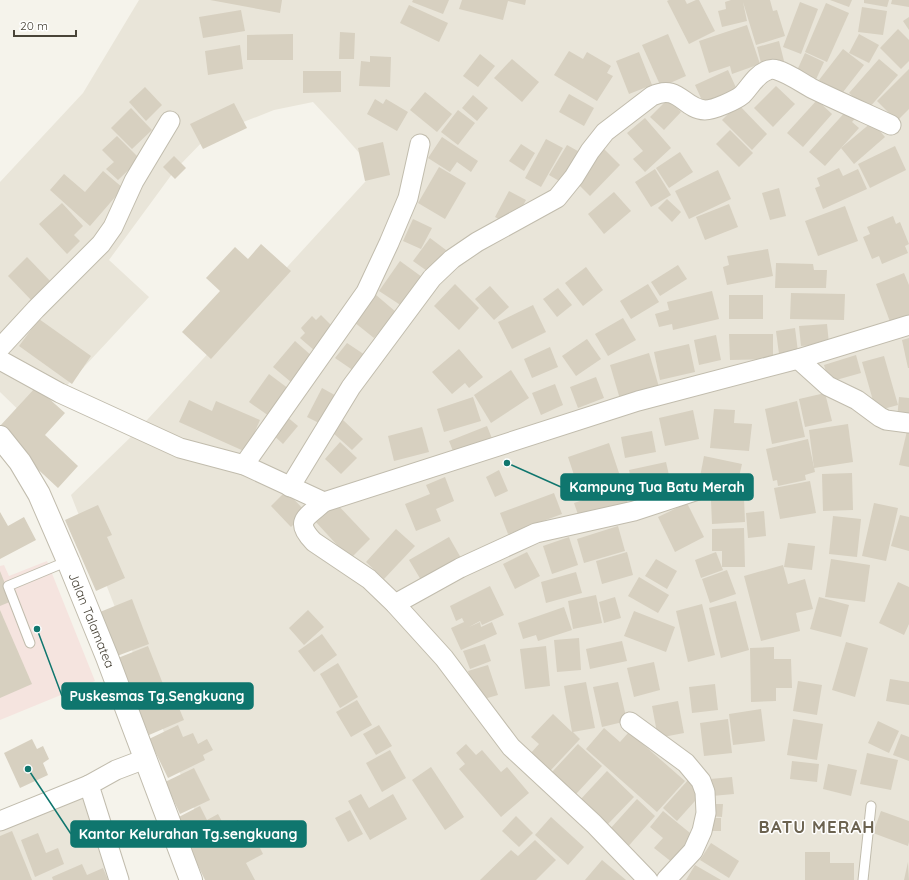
<svg xmlns="http://www.w3.org/2000/svg" width="909" height="880" font-family="Quicksand,sans-serif">
<style>
.residential{fill:#e9e5d9}
.medical{fill:#f5e4df}
.building{fill:#d7d0c0}
.lines{fill:none;stroke-linecap:round;stroke-linejoin:round}
.service-casing{stroke:#c1bcad;stroke-width:11}
.minor-casing{stroke:#c1bcad;stroke-width:21}
.tertiary-casing{stroke:#c1bcad;stroke-width:24}
.service{stroke:#fff;stroke-width:9}
.minor{stroke:#fff;stroke-width:19}
.tertiary{stroke:#fff;stroke-width:22}
.labels{text-anchor:middle;dominant-baseline:central;stroke-width:3;stroke-linejoin:round;paint-order:stroke}
.street-label{font-size:13px;fill:#494438;stroke:#fff}
.district-label{font-size:17px;font-weight:bold;letter-spacing:1px;fill:#6c6350;stroke:#fff}
.leader{fill:none;stroke:#0f766e;stroke-width:1.5}
.callout-dot{fill:#0f766e;stroke:#fff;stroke-width:1.5}
.callout{fill:#0f766e;stroke:#0f766e;stroke-width:1.5}
.callout-label{font-size:14px;text-anchor:middle;font-weight:bold;fill:#fff}
</style>
<rect width="100%" height="100%" fill="#f5f3eb"/>
<g class="residential">
<polygon points="139,0 909,0 909,880 222,880 71,495 137,431 375,171 340,131 313,102 274,110 208,136 175,170 109,260 149,297 32,423 0,392 0,182 83,93"/>
<polygon points="86,792 117,880 0,880 0,826"/>
</g>
<polygon class="medical" points="47,561 95,681 0,720 0,566 4,565 9,576"/>
<g class="building">
<polygon points="210,0 282,0 280,13"/>
<polygon points="413,0 449,0 443,14 412,2"/>
<polygon points="462,0 526,0 525,5 508,1 503,20 459,9"/>
<polygon points="669,0 685,0 687,4 696,0 699,0 715,31 689,44 667,1"/>
<polygon points="731,0 770,0 773,11 777,10 785,36 756,45 743,2 747,21 722,27 718,11 726,9 725,2"/>
<polygon points="830,0 852,0 849,7"/>
<polygon points="864,0 889,0 887,7 864,3"/>
<polygon points="892,0 909,0 909,7 891,4"/>
<polygon points="800,2 818,9 801,54 783,47"/>
<polygon points="826,3 849,13 827,62 805,52"/>
<polygon points="409,5 448,23 439,42 400,23"/>
<polygon points="862,7 887,11 883,35 858,32"/>
<polygon points="241,10 245,31 203,38 199,17"/>
<polygon points="909,17 909,30 903,21"/>
<polygon points="747,25 760,64 732,74 730,66 709,73 699,41"/>
<polygon points="898,29 909,40 909,61 901,69 880,48"/>
<polygon points="340,32 355,33 354,59 339,59"/>
<polygon points="293,34 293,60 247,60 247,35"/>
<polygon points="668,34 686,76 661,87 642,45"/>
<polygon points="859,34 879,45 869,63 849,53"/>
<polygon points="779,41 784,61 762,67 757,47"/>
<polygon points="240,45 243,69 208,75 205,51"/>
<polygon points="843,49 864,65 840,96 819,80"/>
<polygon points="569,51 583,59 587,52 611,66 607,73 613,76 597,101 554,75"/>
<polygon points="639,52 652,85 629,94 616,61"/>
<polygon points="805,53 824,62 813,86 794,77"/>
<polygon points="480,54 495,66 478,87 463,76"/>
<polygon points="370,56 391,57 390,87 359,86 361,61 370,62"/>
<polygon points="512,59 539,82 522,102 494,78"/>
<polygon points="879,59 898,75 868,109 849,93"/>
<polygon points="909,69 909,109 897,121 877,101"/>
<polygon points="728,70 738,92 705,107 695,85"/>
<polygon points="303,71 341,71 341,92 303,93"/>
<polygon points="776,86 795,104 773,127 754,108"/>
<polygon points="145,87 162,105 146,121 129,102"/>
<polygon points="425,92 452,114 437,132 410,110"/>
<polygon points="569,94 594,108 584,126 559,112"/>
<polygon points="473,95 488,108 477,121 462,108"/>
<polygon points="375,99 383,104 386,99 408,112 397,131 367,114"/>
<polygon points="668,99 681,112 664,130 650,117"/>
<polygon points="817,100 832,114 803,147 787,133"/>
<polygon points="234,103 247,128 203,149 190,124"/>
<polygon points="738,104 767,134 752,150 722,120"/>
<polygon points="131,108 152,130 132,149 111,128"/>
<polygon points="848,109 857,116 852,122 859,128 825,166 809,152"/>
<polygon points="458,110 475,123 458,145 441,132"/>
<polygon points="645,118 671,148 645,172 633,159 643,151 627,133"/>
<polygon points="872,122 885,137 854,164 841,148"/>
<polygon points="730,130 753,153 739,167 716,144"/>
<polygon points="117,136 140,159 118,180 106,169 114,162 102,150"/>
<polygon points="442,137 478,161 471,172 457,162 450,172 428,158"/>
<polygon points="546,139 563,148 541,187 525,178"/>
<polygon points="383,142 390,175 365,181 358,148"/>
<polygon points="521,144 535,153 524,171 509,161"/>
<polygon points="567,145 585,155 566,185 549,175"/>
<polygon points="895,146 906,170 870,188 858,164"/>
<polygon points="604,149 620,165 590,196 574,180"/>
<polygon points="680,152 693,172 669,188 656,168"/>
<polygon points="174,156 186,168 175,179 163,167"/>
<polygon points="439,167 466,183 445,219 418,203"/>
<polygon points="839,168 843,176 858,169 867,189 823,209 815,188 820,186 817,178"/>
<polygon points="655,169 671,195 651,207 635,182"/>
<polygon points="718,170 731,199 689,219 675,191"/>
<polygon points="103,171 123,188 90,226 50,190 64,174 85,192"/>
<polygon points="779,188 786,216 770,220 762,193"/>
<polygon points="509,191 526,200 518,215 512,212 507,223 495,217"/>
<polygon points="614,192 631,211 604,234 588,214"/>
<polygon points="667,199 681,212 672,222 658,208"/>
<polygon points="62,203 83,226 74,235 80,241 67,254 39,224"/>
<polygon points="729,204 738,227 705,240 696,217"/>
<polygon points="845,206 858,241 818,256 805,221"/>
<polygon points="893,216 896,224 900,222 909,244 905,246 908,253 882,264 879,256 872,259 863,237 870,234 867,227"/>
<polygon points="413,219 432,228 421,249 403,241"/>
<polygon points="430,238 446,250 430,273 413,261"/>
<polygon points="261,244 291,271 211,359 182,332 220,291 206,278 235,247 248,259"/>
<polygon points="768,249 773,276 727,285 723,267 729,265 727,256"/>
<polygon points="27,257 53,284 34,303 8,276"/>
<polygon points="400,261 422,277 402,306 379,291"/>
<polygon points="776,263 813,264 814,270 827,270 826,288 775,288"/>
<polygon points="678,265 687,279 660,296 651,282"/>
<polygon points="586,267 603,290 583,306 565,283"/>
<polygon points="904,273 909,285 909,320 892,327 876,284"/>
<polygon points="455,284 479,308 459,330 434,306"/>
<polygon points="648,284 659,302 631,319 620,301"/>
<polygon points="490,286 509,307 494,320 475,299"/>
<polygon points="558,288 572,305 557,317 543,299"/>
<polygon points="712,291 719,319 673,330 672,324 659,327 655,314 669,310 667,302"/>
<polygon points="791,293 845,294 844,320 790,319"/>
<polygon points="376,295 396,312 374,338 354,322"/>
<rect x="729" y="295" width="34" height="24"/>
<polygon points="533,305 546,332 512,349 498,322"/>
<polygon points="321,315 335,329 315,351 300,338 305,333 301,328 312,316 316,320"/>
<polygon points="623,318 636,340 608,356 595,334"/>
<polygon points="39,319 91,356 72,384 19,346"/>
<polygon points="827,324 829,344 801,346 799,326"/>
<polygon points="795,328 798,352 779,354 776,331"/>
<polygon points="729,334 773,334 773,359 730,360"/>
<polygon points="716,335 721,360 699,365 694,340"/>
<polygon points="909,338 909,368 908,368 902,340"/>
<polygon points="587,339 601,359 576,376 562,356"/>
<polygon points="295,341 313,357 291,382 273,367"/>
<polygon points="347,343 368,357 357,373 335,358"/>
<polygon points="689,344 695,372 660,380 654,352"/>
<polygon points="550,347 558,367 532,378 524,359"/>
<polygon points="459,349 483,377 469,388 465,383 452,394 432,372"/>
<polygon points="649,353 659,387 620,399 610,365"/>
<polygon points="856,355 861,373 829,382 824,365"/>
<polygon points="884,356 898,405 876,411 862,362"/>
<polygon points="511,370 529,398 491,423 474,395"/>
<polygon points="269,374 289,389 269,416 249,402"/>
<polygon points="596,377 604,398 578,408 570,387"/>
<polygon points="555,384 563,405 541,415 532,393"/>
<polygon points="36,387 65,413 45,435 78,466 58,488 0,434 0,426"/>
<polygon points="322,388 340,398 325,426 307,417"/>
<polygon points="825,393 832,421 805,427 799,399"/>
<polygon points="473,397 481,421 444,432 437,409"/>
<polygon points="899,397 909,398 909,421 897,420"/>
<polygon points="189,400 212,411 216,401 260,420 246,452 179,422"/>
<polygon points="797,401 805,437 772,444 765,409"/>
<polygon points="714,409 735,410 734,423 752,424 749,451 710,448"/>
<polygon points="693,410 699,439 665,446 659,418"/>
<polygon points="286,416 298,426 283,444 270,432"/>
<polygon points="343,420 363,439 352,450 332,432"/>
<polygon points="848,424 853,462 814,468 809,430"/>
<polygon points="487,426 493,441 455,456 449,441"/>
<polygon points="422,427 429,452 394,461 388,436"/>
<polygon points="652,431 656,452 625,458 621,437"/>
<polygon points="907,431 909,432 909,467 899,465"/>
<polygon points="808,439 815,472 805,475 806,480 778,486 777,480 773,481 766,449"/>
<polygon points="340,442 357,458 341,474 325,459"/>
<polygon points="609,443 621,479 580,493 568,457"/>
<polygon points="704,456 742,464 737,485 700,477"/>
<polygon points="666,462 673,493 636,502 629,470"/>
<polygon points="499,470 508,491 495,497 486,477"/>
<polygon points="852,473 853,510 823,511 822,474"/>
<polygon points="445,477 454,501 436,509 441,521 416,531 405,504 430,494 426,485"/>
<polygon points="810,481 816,513 780,519 774,488"/>
<polygon points="622,487 629,506 581,523 574,503"/>
<polygon points="286,491 306,512 291,527 271,506"/>
<polygon points="554,493 562,514 508,534 500,513"/>
<polygon points="744,498 745,522 712,524 711,500"/>
<polygon points="334,501 370,539 350,559 314,520"/>
<polygon points="687,503 704,537 675,552 658,517"/>
<polygon points="874,503 898,508 886,561 862,556"/>
<polygon points="98,505 112,535 107,537 125,578 96,591 65,520"/>
<polygon points="764,511 766,536 748,538 746,513"/>
<polygon points="0,512 8,526 24,517 36,540 0,559"/>
<polygon points="900,515 909,517 909,551 891,546"/>
<polygon points="833,516 861,519 857,557 829,554"/>
<polygon points="618,526 625,551 584,563 577,539"/>
<polygon points="744,528 745,567 722,567 722,551 712,551 712,529"/>
<polygon points="396,529 415,546 384,579 366,562"/>
<polygon points="449,537 461,558 421,580 409,560"/>
<polygon points="569,537 578,565 552,574 543,546"/>
<polygon points="788,543 815,546 812,570 784,567"/>
<polygon points="527,552 540,576 515,589 503,564"/>
<polygon points="627,552 633,575 602,584 596,561"/>
<polygon points="716,552 723,570 701,578 695,560"/>
<polygon points="656,559 677,571 667,589 645,576"/>
<polygon points="831,559 870,565 865,602 825,597"/>
<polygon points="783,565 788,584 805,579 813,609 796,613 800,631 761,641 744,576"/>
<polygon points="727,570 736,594 710,603 702,579"/>
<polygon points="0,571 12,601 0,606"/>
<polygon points="576,572 582,593 546,603 541,582"/>
<polygon points="639,577 669,595 658,613 628,596"/>
<polygon points="898,582 909,587 909,624 904,635 879,623"/>
<polygon points="490,586 504,615 482,625 480,621 469,627 480,622 481,627 492,622 497,634 461,650 451,628 464,622 467,628 462,618 456,621 450,606"/>
<polygon points="596,595 602,623 573,629 568,601"/>
<polygon points="615,597 621,618 604,623 599,602"/>
<polygon points="819,597 849,605 841,637 810,629"/>
<polygon points="132,599 149,644 117,656 100,612"/>
<polygon points="736,601 749,650 721,658 709,608"/>
<polygon points="702,604 715,655 688,662 676,611"/>
<polygon points="564,607 572,630 538,641 536,635 523,639 518,623"/>
<polygon points="0,610 32,684 0,698"/>
<polygon points="308,610 324,627 304,645 289,628"/>
<polygon points="634,611 675,627 666,652 624,636"/>
<polygon points="322,634 337,655 314,672 298,651"/>
<polygon points="579,638 581,670 557,672 554,640"/>
<polygon points="622,641 627,661 590,669 586,649"/>
<polygon points="846,642 868,648 855,697 832,690"/>
<polygon points="485,644 491,661 470,669 463,651"/>
<polygon points="148,646 163,684 134,696 118,658"/>
<polygon points="546,646 550,686 525,689 520,649"/>
<polygon points="774,647 774,659 791,659 792,688 776,688 776,701 751,702 750,648"/>
<polygon points="654,662 660,690 634,697 627,668"/>
<polygon points="338,663 358,697 340,708 320,674"/>
<polygon points="488,665 498,695 477,701 468,671"/>
<polygon points="890,679 909,682 909,705 886,701"/>
<polygon points="798,681 822,685 817,715 793,711"/>
<polygon points="586,682 595,728 573,732 580,739 550,771 531,753 539,744 531,737 553,714 572,732 564,686"/>
<polygon points="618,682 627,721 602,727 593,687"/>
<polygon points="169,684 184,720 149,735 134,699"/>
<polygon points="715,684 718,710 692,713 689,687"/>
<polygon points="357,700 372,725 351,737 336,712"/>
<polygon points="678,701 684,733 658,738 652,706"/>
<polygon points="761,709 765,741 733,745 729,714"/>
<polygon points="728,719 732,753 704,756 700,723"/>
<polygon points="793,719 823,724 817,760 787,755"/>
<polygon points="878,721 899,731 889,753 868,743"/>
<polygon points="178,725 183,737 193,733 198,744 207,739 213,750 203,755 205,760 168,778 149,739"/>
<polygon points="379,725 392,746 376,755 363,734"/>
<polygon points="604,728 620,742 629,732 685,781 657,812 586,749"/>
<polygon points="901,734 909,737 909,761 893,755"/>
<polygon points="32,739 37,749 43,746 49,759 43,763 48,775 20,788 4,753"/>
<polygon points="466,744 476,755 482,750 501,772 507,767 529,793 501,817 459,769 465,764 456,753"/>
<polygon points="578,744 602,766 576,794 552,772"/>
<polygon points="390,750 406,778 382,792 366,763"/>
<polygon points="867,753 898,760 891,790 860,784"/>
<polygon points="792,761 819,764 817,782 790,779"/>
<polygon points="828,764 857,770 851,796 823,789"/>
<polygon points="431,767 464,817 445,830 412,780"/>
<polygon points="194,768 210,800 180,814 165,782"/>
<polygon points="607,771 634,797 607,825 580,800"/>
<polygon points="732,777 734,794 712,796 710,779"/>
<polygon points="689,779 703,792 677,821 663,808"/>
<polygon points="361,794 369,808 393,794 407,819 370,840 348,801"/>
<polygon points="637,799 655,816 625,850 610,829"/>
<polygon points="708,804 723,804 722,817 708,816"/>
<polygon points="200,806 207,820 218,814 225,827 238,820 246,837 253,834 263,854 246,863 255,880 205,880 175,819"/>
<polygon points="350,810 363,834 348,842 335,818"/>
<polygon points="663,811 695,837 673,863 654,848 663,838 650,827"/>
<polygon points="881,811 909,821 909,842 908,846 873,833"/>
<polygon points="516,816 533,833 519,847 502,831"/>
<polygon points="551,817 584,847 568,865 535,835"/>
<polygon points="711,818 721,818 721,831 710,831"/>
<polygon points="12,831 26,865 32,880 0,880 0,836"/>
<polygon points="38,833 46,853 58,848 64,864 35,877 21,840"/>
<polygon points="535,840 556,860 536,880 480,880 511,850 518,856"/>
<polygon points="711,843 739,861 729,878 700,860"/>
<polygon points="805,852 830,852 830,863 854,863 854,880 805,880"/>
<polygon points="602,860 626,880 585,880"/>
<polygon points="908,862 909,880 904,880"/>
<polygon points="82,864 87,875 103,868 108,880 53,880 52,877"/>
<polygon points="695,865 721,880 686,880"/>
</g>
<g class="lines">
<g class="service-casing">
<g id="service">
<polyline points="30,643 8,586 68,561"/>
<polyline points="863,880 871,806"/>
</g>
</g>
<g class="minor-casing">
<g id="minor">
<polyline points="0,348 36,309 101,244 113,227 134,181 170,121"/>
<polyline points="798,359 828,386 857,400 880,417 886,420 909,423"/>
<polyline points="0,360 60,393 180,448 244,465 324,502"/>
<polyline points="244,465 366,292 389,243 408,198 420,144"/>
<path d="M290 487 351 387 432 278 452 259 477 242 557 198 574 177 590 151 605 132 652 96C679 83 683 109 705 110 714 110 736 100 742 95 750 87 755 76 766 71 769 69 774 69 777 70 788 73 802 83 813 89 838 101 865 113 891 125"/>
<polyline points="395,604 460,568 536,533 634,511 698,490"/>
<polyline points="630,722 686,763 701,781 705,792 706,813 702,831 693,851 666,880"/>
<polyline points="0,821 89,785"/>
<polyline points="119,880 89,785 116,770 145,759"/>
<path d="M648 880 594 824 511 747 444 658 395 604 369 579 314 542C293 521 307 517 324 502L638 401 798 359 909 325"/>
</g>
</g>
<g class="tertiary-casing">
<polyline id="tertiary" points="0,437 20,462 39,494 68,561 107,657 191,880"/>
</g>
<use href="#service" class="service"/>
<use href="#minor" class="minor"/>
<use href="#tertiary" class="tertiary"/>
</g>
<g class="labels">
<g class="street-label">
<text transform="translate(92 620) rotate(68)">Jalan Talamatea</text>
</g>
<g class="district-label">
<text x="817" y="826">BATU MERAH</text>
</g>
</g>
<path class="leader" d="M507 463L561 487M37 629L62 696M28 769L71 834"/>
<g class="callout-dot">
<circle cx="507" cy="463" r="4"/>
<circle cx="37" cy="629" r="4"/>
<circle cx="28" cy="769" r="4"/>
</g>
<g class="callout">
<rect x="561" y="474" width="192" height="26" rx="4"/>
<rect x="62" y="683" width="191" height="26" rx="4"/>
<rect x="71" y="821" width="235" height="26" rx="4"/>
</g>
<g class="callout-label">
<text x="657" y="492">Kampung Tua Batu Merah</text>
<text x="157" y="701">Puskesmas Tg.Sengkuang</text>
<text x="188" y="839">Kantor Kelurahan Tg.sengkuang</text>
</g>
<path d="M14 30v6h62v-6" fill="none" stroke="#494438" stroke-width="2"/>
<text x="20" y="30" font-size="12" fill="#494438" stroke="#ffffff" stroke-width="3" paint-order="stroke">20 m</text>
</svg>
